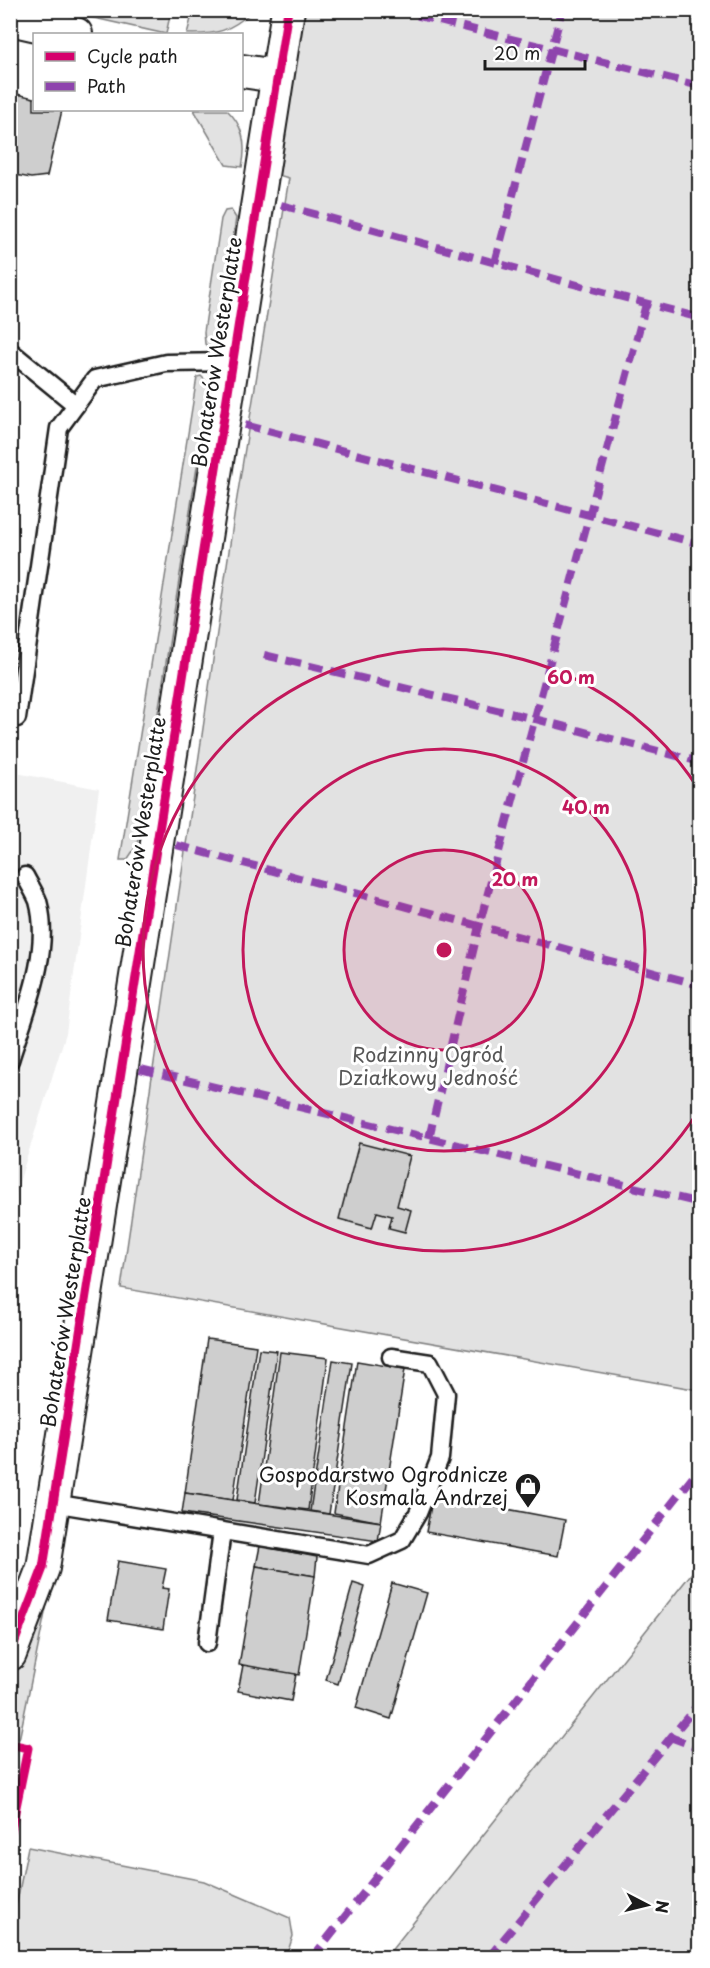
<svg xmlns="http://www.w3.org/2000/svg" width="710" height="1968" font-family="'Playpen Sans',sans-serif">
<style>
.built{fill:#f0f0f0}
.green{fill:#e2e2e2;stroke:#7f7f7f;stroke-width:1.5}
.building{fill:#cecece;stroke:#1c1c1c;stroke-width:1.5}
.lines{fill:none;stroke-linecap:round;stroke-linejoin:round}
.service-casing{stroke:#1c1c1c;stroke-width:21}
.minor-casing{stroke:#1c1c1c;stroke-width:36}
.service{stroke:#fff;stroke-width:16}
.minor{stroke:#fff;stroke-width:32}
.quiet{stroke:#8e44ad;stroke-width:8;stroke-dasharray:15 8;stroke-linecap:butt}
.cycleway-casing{stroke:#fff;stroke-width:13}
.cycleway{stroke:#d6006c;stroke-width:9}
.ring{fill:none;stroke:#c2185b;stroke-width:3}
.labels{text-anchor:middle;dominant-baseline:central;stroke-width:6;stroke-linejoin:round;paint-order:stroke}
.street-label{font-size:20px;fill:#1c1c1c;stroke:#fff}
.park-label{font-size:20px;fill:#575757;stroke:#fff}
.poi-label{font-size:20px;fill:#1c1c1c;stroke:#fff;text-anchor:end}
.centre{fill:#c2185b;stroke:#fff;stroke-width:3}
.ring-label{font-size:18px;text-anchor:middle;font-weight:bold;fill:#c2185b;stroke:#fff;stroke-width:6;stroke-linejoin:round;paint-order:stroke}
</style>
<rect width="100%" height="100%" fill="#fff"/>
<filter id="ink" filterUnits="userSpaceOnUse"><feTurbulence type="fractalNoise" baseFrequency=".0167" numOctaves="2"/><feDisplacementMap in="SourceGraphic" scale="12" xChannelSelector="R" yChannelSelector="G"/><feConvolveMatrix kernelMatrix="1 2 1 2 8 2 1 2 1" color-interpolation-filters="sRGB"/></filter>
<g filter="url(#ink)">
<polygon class="built" points="11,772 99,789 66,1033 17,1189 11,1225"/>
<g class="green">
<polygon points="63,11 171,11 166,34"/>
<path d="M193 11V10L253 11C230 31 217 35 187 34Z"/>
<polygon points="304,11 699,11 699,1390 121,1288 235,510 289,178 278,175"/>
<path d="M194 110H227C243 125 247 145 242 167L226 165Z"/>
<polygon points="231,210 236,218 218,338 209,347 205,344 204,332 221,219 225,211"/>
<polygon points="201,376 210,385 145,795 137,845 127,860 120,860 197,377"/>
<polygon points="699,1564 699,1957 386,1957"/>
<polygon points="53,1574 11,1779 11,1686"/>
<polygon points="28,1847 204,1881 290,1918 293,1936 286,1957 11,1957 11,1931"/>
</g>
<g class="building">
<polygon points="10,75 16,76 13,93 34,98 34,110 62,110 47,176 31,178 10,174"/>
<polygon points="359,1143 410,1156 397,1206 411,1210 405,1232 389,1228 392,1216 377,1212 372,1228 339,1219"/>
<polygon points="207,1339 256,1346 233,1500 185,1493"/>
<polygon points="259,1349 277,1351 255,1503 237,1500"/>
<polygon points="280,1352 328,1358 308,1510 259,1504"/>
<polygon points="333,1360 352,1363 329,1514 310,1511"/>
<polygon points="357,1361 405,1369 381,1522 334,1513"/>
<polygon points="185,1493 381,1522 378,1541 182,1513"/>
<polygon points="433,1495 565,1520 558,1556 426,1532"/>
<polygon points="260,1546 317,1557 315,1576 256,1566"/>
<polygon points="118,1561 166,1569 162,1588 169,1589 163,1629 108,1620"/>
<polygon points="256,1566 315,1576 299,1675 239,1665"/>
<polygon points="353,1583 365,1587 338,1684 326,1680"/>
<polygon points="392,1583 427,1593 391,1719 356,1708"/>
<polygon points="243,1665 296,1674 291,1701 238,1691"/>
</g>
<g class="lines">
<g class="service-casing">
<g id="service">
<polyline points="10,351 76,405"/>
<polyline points="17,718 59,428 95,379 166,363 232,362"/>
<path d="M10 1060C25 1012 52 952 38 901 35 893 29 884 25 876"/>
<polyline points="53,1503 369,1555 402,1540 418,1513 440,1458 446,1394 430,1363 391,1357"/>
<polyline points="207,1643 222,1531"/>
</g>
</g>
<g class="minor-casing">
<g id="minor">
<polyline points="10,19 76,34"/>
<polyline points="242,71 276,76"/>
<polyline points="10,1654 43,1568 288,10"/>
</g>
</g>
<use href="#service" class="service"/>
<use href="#minor" class="minor"/>
<g class="quiet">
<polyline points="395,10 700,86"/>
<polyline points="281,205 700,318"/>
<polyline points="495,263 562,10"/>
<polyline points="245,425 700,544"/>
<polyline points="264,655 535,719 700,762"/>
<polyline points="176,845 479,926 646,304"/>
<polyline points="140,1069 700,1203"/>
<polyline points="429,1138 479,926 700,985"/>
<polyline points="670,1737 700,1748"/>
<polyline points="312,1958 700,1468"/>
<polyline points="488,1958 700,1702"/>
</g>
<g class="cycleway-casing">
<g id="cycleway">
<polyline points="10,1654 43,1568 288,10"/>
<polyline points="10,1744 28,1748 10,1836"/>
</g>
</g>
<use href="#cycleway" class="cycleway"/>
</g>
</g>
<circle cx="444" cy="950" r="100" fill="#c2185b" fill-opacity=".12"/>
<g class="ring">
<circle cx="444" cy="950" r="100"/>
<circle cx="444" cy="950" r="201"/>
<path d="M699 1110A301 301 0 1 1 699 790"/>
</g>
<defs>
<g id="shop-pin" transform="scale(1.35)"><path d="M0 17L-7.5 6A9.5 9.5 0 1 1 7.5 6Z" fill="#1c1c1c" stroke="#fff"/><path d="M-5-2.5h2.3a2.7 3.5 0 0 1 5.4 0H5L5.5 6h-11ZM-1.5-2.5h3a1.5 2.3 0 0 0-3 0Z" fill="#fff"/></g>
</defs>
<g fill-rule="evenodd">
<use href="#shop-pin" x="528" y="1486"/>
</g>
<g class="labels">
<g class="street-label">
<text transform="translate(216 352) rotate(-81)">Bohaterów Westerplatte</text>
<text transform="translate(140 832) rotate(-81)">Bohaterów Westerplatte</text>
<text transform="translate(65 1312) rotate(-81)">Bohaterów Westerplatte</text>
</g>
<g class="park-label">
<text x="428" y="1054">Rodzinny Ogród<tspan x="428" dy="23">Działkowy Jedność</tspan></text>
</g>
<g class="poi-label">
<text x="508" y="1474">Gospodarstwo Ogrodnicze<tspan x="508" dy="23">Kosmala Andrzej</tspan></text>
</g>
</g>
<circle cx="444" cy="950" r="9" class="centre"/>
<g class="ring-label">
<text x="571" y="684">60 m</text>
<text x="586" y="814">40 m</text>
<text x="515" y="886">20 m</text>
</g>
<rect width="710" height="1968" fill="none" stroke="#fff" stroke-width="36"/>
<rect x="18" y="18" width="674" height="1932" fill="none" stroke="#1c1c1c" stroke-width="2" filter="url(#ink)"/>
<rect x="33" y="33" width="210" height="78" fill="#ffffff" stroke="#a4a4a4" stroke-width="1.5"/>
<rect x="45" y="52" width="30" height="9" fill="#d6006c" stroke="#a4a4a4" stroke-width="1.5"/>
<text x="87" y="63" font-size="18" fill="#1c1c1c">Cycle path</text>
<rect x="45" y="82" width="30" height="9" fill="#8e44ad" stroke="#a4a4a4" stroke-width="1.5"/>
<text x="87" y="93" font-size="18" fill="#1c1c1c">Path</text>
<g transform="translate(647 1905) rotate(97)" stroke="#ffffff" stroke-width="4.5" paint-order="stroke">
<path d="M0-4.5L10 22L0 15L-10 22Z" fill="#1c1c1c"/>
<text y="-9" font-size="16" font-weight="bold" text-anchor="middle" fill="#1c1c1c">N</text>
</g>
<path d="M485 60v9h100v-9" fill="none" stroke="#1c1c1c" stroke-width="3"/>
<text x="494" y="60" font-size="18" fill="#1c1c1c" stroke="#ffffff" stroke-width="4.5" paint-order="stroke">20 m</text>
</svg>
